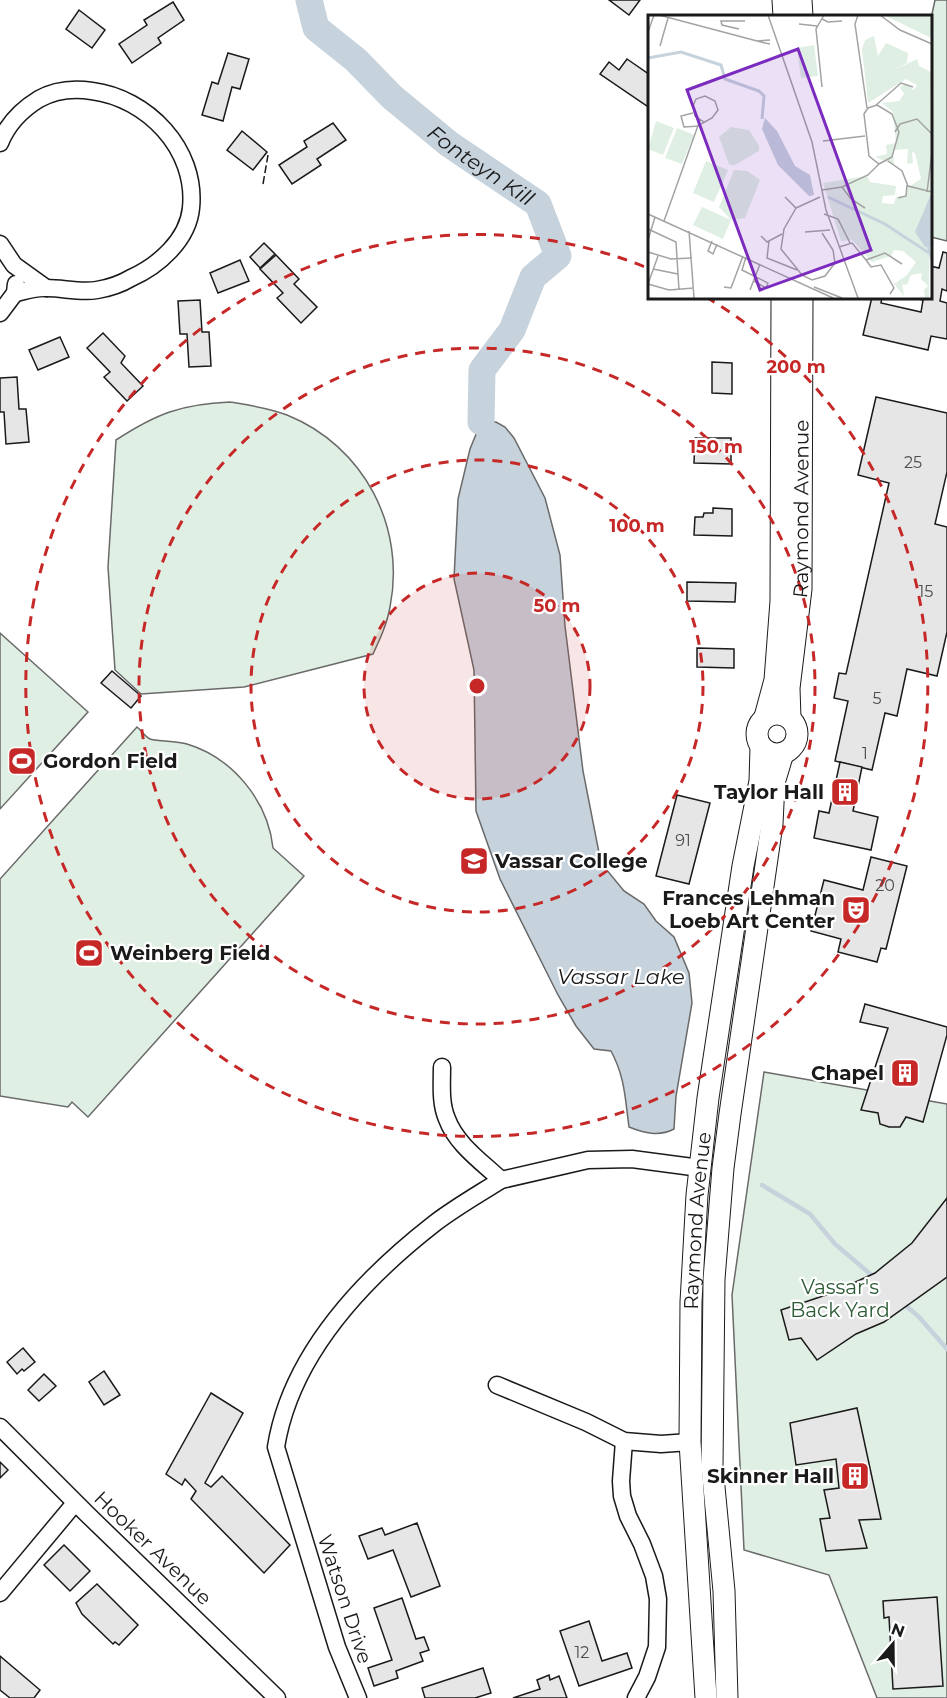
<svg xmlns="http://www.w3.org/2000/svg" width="947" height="1698" font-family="Montserrat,sans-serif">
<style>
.green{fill:#e0efe3;stroke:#6a6a6a;stroke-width:1.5}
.water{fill:#c6d2dc;stroke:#6a6a6a;stroke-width:1.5}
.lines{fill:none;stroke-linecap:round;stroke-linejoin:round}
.stream{stroke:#c6d2dc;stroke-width:4.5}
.river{stroke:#c6d2dc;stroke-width:27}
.building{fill:#e6e6e6;stroke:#1a1a1a;stroke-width:1.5}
.minor-casing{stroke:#1a1a1a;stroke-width:19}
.major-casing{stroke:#1a1a1a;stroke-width:23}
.minor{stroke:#fff;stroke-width:16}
.major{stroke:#fff;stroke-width:21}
.fence{stroke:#1a1a1a;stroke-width:1.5;stroke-dasharray:8 3;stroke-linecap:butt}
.ring{fill:none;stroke:#c62828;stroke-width:3;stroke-dasharray:10 8}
.labels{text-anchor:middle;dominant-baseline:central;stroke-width:4.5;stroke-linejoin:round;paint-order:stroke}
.number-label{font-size:16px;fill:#4d4d4d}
.street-label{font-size:20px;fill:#1a1a1a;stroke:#fff}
.poi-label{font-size:20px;font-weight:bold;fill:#1a1a1a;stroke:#fff;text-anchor:end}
.park-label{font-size:20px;fill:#2b5a34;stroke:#fff}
.water-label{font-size:21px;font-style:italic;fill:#1a1a1a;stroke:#fff}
.inset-river{fill:none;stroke:#c6d2dc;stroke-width:3}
.inset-road{fill:none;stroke:#a3a3a3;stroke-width:1.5}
.view{fill:#7b2cbf;fill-opacity:0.15;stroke:#7b2cbf;stroke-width:3}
.inset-edge{fill:none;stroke:#1a1a1a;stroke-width:3}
.centre{fill:#c62828;stroke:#fff;stroke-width:3}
.ring-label{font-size:18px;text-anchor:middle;font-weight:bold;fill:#c62828;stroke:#fff;stroke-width:4.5;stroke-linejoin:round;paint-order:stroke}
</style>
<rect width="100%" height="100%" fill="#fff"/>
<g class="green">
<polygon points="935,0 947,0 947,241 931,237 930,23"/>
<path d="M230 402C249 405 269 408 287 415 364 446 406 527 390 607 387 624 380 639 373 654L244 687 141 694 115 670 108 567 116 440C156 414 181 404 230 402Z"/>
<polygon points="0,633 88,712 0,809"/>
<path d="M137 727C141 730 145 737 150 739 154 741 178 741 187 744 233 758 268 801 273 848L304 876 88 1117 72 1102 68 1107 0 1096V879Z"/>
<polygon points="764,1072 947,1104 947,1698 877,1698 829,1575 744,1550 732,1295"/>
</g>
<path class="water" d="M481 422H496L505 427 514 438 545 498 560 555 565 626 583 771 601 863 624 891 644 904 656 921 674 937 689 973 692 1003 676 1096 674 1129C659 1137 644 1133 629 1127 625 1098 625 1077 611 1051L594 1049 576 1026 558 995 500 879 476 811 474 670 454 579 458 499 470 449Z"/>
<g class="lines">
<g class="stream">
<polyline points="762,1185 810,1214 835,1244 875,1278"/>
<polyline points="904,1304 919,1317 947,1349"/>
</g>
<path class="river" id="s1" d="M309 0 316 28 356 60 392 97 449 144 538 204 558 256 533 277 512 330 482 370 481 422"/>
</g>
<g class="building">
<polygon points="609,0 640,0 629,15"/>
<polygon points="173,2 184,20 158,38 161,43 132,63 119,44 147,25 144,20"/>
<polygon points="79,10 105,30 92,48 66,29"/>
<polygon points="228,53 249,59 240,89 232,87 223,121 202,115 212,82 218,84"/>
<polygon points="627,59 650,75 650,108 600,74 609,62 619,70"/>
<polygon points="333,123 346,140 317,159 321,165 292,184 279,165 307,147 304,141"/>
<polygon points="242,131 267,152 253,170 227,150"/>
<polygon points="264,243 275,254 260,268 250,257"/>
<polygon points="943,252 947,253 947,291 942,289 940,301 947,303 947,339 931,336 928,350 863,335 872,297 882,297 881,303 921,312 923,300 908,297 930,297 930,266 939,268"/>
<polygon points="276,255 299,279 294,284 317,307 301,323 277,298 283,293 260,269"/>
<polygon points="240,260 249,281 218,293 210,273"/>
<polygon points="200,300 202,332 209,332 211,366 189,367 187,334 180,334 178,301"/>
<polygon points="103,333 125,356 121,363 143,386 127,401 104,377 110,372 87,348"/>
<polygon points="60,337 69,357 38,370 29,350"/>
<polygon points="712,362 732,363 732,394 712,393"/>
<polygon points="17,377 19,409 26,409 29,442 6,444 4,412 0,412 0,378"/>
<polygon points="876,397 947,413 947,472 935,524 947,527 947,632 937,676 907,669 897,716 885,713 872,770 835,761 848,701 834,698 839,673 846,674 889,483 858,475"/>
<polygon points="695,438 731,438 731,464 694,463"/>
<polygon points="713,508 732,509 732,536 694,535 695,517 703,517 704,513 713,513"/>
<polygon points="687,582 736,583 735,602 687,601"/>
<polygon points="697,648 734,649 734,668 697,667"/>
<polygon points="112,671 141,696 131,708 101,683"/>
<polygon points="840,762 862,767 853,811 878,817 871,850 814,838 819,811 829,813"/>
<polygon points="677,795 710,803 689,884 656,876"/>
<polygon points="871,857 907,866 886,949 881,948 877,962 838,952 841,939 811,931 824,880 863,890"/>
<polygon points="865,1004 947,1027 947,1035 923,1122 906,1117 900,1127 889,1127 880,1124 878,1113 861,1110 888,1028 860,1022"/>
<polygon points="947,1198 947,1277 884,1322 856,1334 817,1360 801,1338 789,1340 781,1310 832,1293 875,1273 912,1243"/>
<polygon points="23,1348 35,1362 24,1371 22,1369 17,1374 7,1362"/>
<polygon points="104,1371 120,1395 104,1405 89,1382"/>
<polygon points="44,1374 56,1386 39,1401 28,1390"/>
<polygon points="211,1393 243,1413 205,1483 211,1487 222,1476 290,1545 264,1573 191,1499 196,1491 185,1479 182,1485 166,1474"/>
<polygon points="857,1408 881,1519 859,1520 867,1548 826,1551 820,1519 830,1518 824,1490 839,1488 836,1459 796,1465 790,1423"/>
<polygon points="0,1462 8,1470 0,1478"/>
<polygon points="417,1523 440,1586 411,1597 393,1550 368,1559 359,1536 382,1528 385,1535"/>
<polygon points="64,1545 90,1571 70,1591 44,1565"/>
<polygon points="97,1584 138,1625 119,1645 115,1642 113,1644 82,1614 76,1603"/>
<polygon points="937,1597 943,1686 893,1689 889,1617 884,1618 883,1601"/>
<polygon points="402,1598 416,1639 424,1637 429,1650 420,1653 423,1661 396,1671 398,1678 374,1686 368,1668 392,1660 374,1608"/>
<polygon points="589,1621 602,1661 627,1653 632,1668 579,1686 560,1631"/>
<polygon points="0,1656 40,1690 34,1698 10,1698 0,1690"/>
<polygon points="483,1668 491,1693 475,1698 425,1698 422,1688"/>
<polygon points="549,1675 550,1680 559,1676 567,1698 513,1698 540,1689 537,1680"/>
</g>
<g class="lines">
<g class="minor-casing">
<g id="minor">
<path d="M0 143C8 123 21 110 39 99 55 90 73 88 92 91 147 98 197 149 191 208 188 240 158 266 131 278 121 284 109 288 97 290 81 293 63 288 47 288 36 287 25 291 15 293"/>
<polyline points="0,244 14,265 46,288"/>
<polyline points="0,313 15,293 16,284"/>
<path d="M442 1067C442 1084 440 1103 447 1119 456 1144 482 1162 501 1180L588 1160 632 1159 700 1168"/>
<polyline points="497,1385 586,1422 624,1441 661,1444 690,1442"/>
<polyline points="0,1427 88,1515 277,1698"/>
<polyline points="624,1441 621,1481 622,1496 628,1516 642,1544 654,1576 658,1599 657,1647 647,1677 636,1698"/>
<polyline points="0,1593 75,1503"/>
<path d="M358 1698 337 1647 276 1447C291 1354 363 1279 435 1223 456 1207 479 1194 501 1180"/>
</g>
</g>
<g class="major-casing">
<g id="major">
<polyline points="783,0 784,16"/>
<polyline points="801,0 802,16"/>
<circle cx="777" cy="734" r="20"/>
<polyline points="765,717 775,680 781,601 782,297"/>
<path id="s2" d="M790 718 789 688 801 589 802 297"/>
<path id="s3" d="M706 1698 690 1442 691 1302 697 1195 708 1098 743 866 760 781 761 747"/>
<polyline points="727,1698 724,1591 712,1466 714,1279 723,1168 730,1114 772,824 774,783 783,753"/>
</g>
</g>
<use href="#minor" class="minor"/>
<use href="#major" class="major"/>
<polyline class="fence" points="263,184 268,155"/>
</g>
<circle cx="477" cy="686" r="113" fill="#c62828" fill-opacity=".12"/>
<g class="ring">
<circle cx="477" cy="686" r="113"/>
<circle cx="477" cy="686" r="226"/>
<circle cx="477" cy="686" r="338"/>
<path d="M706 297A451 451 0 1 1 650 269"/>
</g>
<defs>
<g id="stadium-square" transform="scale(1.5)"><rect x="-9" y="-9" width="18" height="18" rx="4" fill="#c62828" stroke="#fff"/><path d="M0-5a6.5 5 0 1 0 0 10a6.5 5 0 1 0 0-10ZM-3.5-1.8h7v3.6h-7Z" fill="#fff"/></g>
<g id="building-square" transform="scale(1.5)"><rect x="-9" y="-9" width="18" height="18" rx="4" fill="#c62828" stroke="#fff"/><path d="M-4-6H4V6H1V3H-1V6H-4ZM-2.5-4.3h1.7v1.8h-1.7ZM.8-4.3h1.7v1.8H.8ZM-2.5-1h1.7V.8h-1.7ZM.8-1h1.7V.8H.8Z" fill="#fff"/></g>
<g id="university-square" transform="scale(1.5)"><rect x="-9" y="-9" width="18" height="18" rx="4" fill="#c62828" stroke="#fff"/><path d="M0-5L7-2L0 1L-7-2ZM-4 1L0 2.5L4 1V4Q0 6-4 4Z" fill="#fff"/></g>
<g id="theatre-square" transform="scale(1.5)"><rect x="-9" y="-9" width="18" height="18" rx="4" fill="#c62828" stroke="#fff"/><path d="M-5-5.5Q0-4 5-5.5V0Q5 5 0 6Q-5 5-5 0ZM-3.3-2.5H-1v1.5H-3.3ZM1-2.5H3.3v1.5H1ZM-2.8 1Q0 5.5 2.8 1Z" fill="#fff"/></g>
</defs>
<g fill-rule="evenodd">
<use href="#stadium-square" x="22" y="761"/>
<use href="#building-square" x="845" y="792"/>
<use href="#university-square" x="474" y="861"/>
<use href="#theatre-square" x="856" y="910"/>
<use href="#stadium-square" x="89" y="953"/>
<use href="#building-square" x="905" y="1073"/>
<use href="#building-square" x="855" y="1476"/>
</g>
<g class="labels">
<g class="number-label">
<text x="913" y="462">25</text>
<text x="926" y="591">15</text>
<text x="877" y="698">5</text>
<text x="865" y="753">1</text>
<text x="683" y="840">91</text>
<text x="885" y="885">20</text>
<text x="582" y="1652">12</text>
</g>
<g class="street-label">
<text stroke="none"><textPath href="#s2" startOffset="210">Raymond Avenue</textPath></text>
<text stroke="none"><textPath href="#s3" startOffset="478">Raymond Avenue</textPath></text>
<text transform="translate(153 1548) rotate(44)">Hooker Avenue</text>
<text transform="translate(345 1599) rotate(72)">Watson Drive</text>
</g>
<g class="poi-label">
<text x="43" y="761" text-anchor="start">Gordon Field</text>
<text x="824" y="792">Taylor Hall</text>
<text x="495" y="861" text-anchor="start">Vassar College</text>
<text x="835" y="898">Frances Lehman<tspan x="835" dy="23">Loeb Art Center</tspan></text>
<text x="110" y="953" text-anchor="start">Weinberg Field</text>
<text x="884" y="1073">Chapel</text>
<text x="834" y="1476">Skinner Hall</text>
</g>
<g class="park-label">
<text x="840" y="1287">Vassar's<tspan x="840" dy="23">Back Yard</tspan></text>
</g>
<g class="water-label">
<text stroke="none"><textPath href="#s1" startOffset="244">Fonteyn Kill</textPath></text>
<text x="621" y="976">Vassar Lake</text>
</g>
</g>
<g transform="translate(648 15)">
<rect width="284" height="284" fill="#fff"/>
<path d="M236 0H283V23ZM226 21 230 41 238 28 260 38 259 48 244 56 269 44 271 51 283 57 281 283H277L276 275 280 271 273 264 274 258 263 260 259 270 254 269 256 281 246 269 259 260 268 247 255 236 246 235 243 241 224 247 204 225 193 226 175 168 219 161 222 167 248 171 247 180 235 181 234 188 246 189 248 182 257 181 259 173 273 164 267 138 264 137 265 148 259 149 260 134 245 135 246 150 227 142 239 139 238 130 248 128 245 97 234 88 251 86 256 79 252 72 258 69 266 75 269 70 258 64 220 88 214 34 217 25ZM166 30 170 61 153 63 149 33ZM8 106 26 113 15 140 0 134ZM83 112 101 115 111 131V136L85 151 81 149 71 122ZM29 113 46 120 34 149 17 143ZM58 146 80 155 66 187 45 178ZM86 155 99 156 112 165 97 203 83 205 71 192ZM54 192 83 205 75 224 45 210Z" fill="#e0efe3"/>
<path d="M117 103 129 116 147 151 162 160 166 180 161 181 130 150 114 114ZM283 179V232H277L267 217Z" fill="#c6d2dc"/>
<path class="inset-river" d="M0 43 33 37 73 50 77 64 111 76 116 81 114 104M180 182 237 209 281 238M279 227 284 245"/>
<path class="inset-road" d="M11 0 109 26M120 0 164 127 178 195 210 283M210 0 207 9 219 93M232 0 252 15 284 29M174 4 180 7 194 6M151 9 169 11M91 14 74 10 73 6H97M0 17 6 0M122 29 109 26 122 25M12 31 20 3M174 72 168 14 176 0M229 90 244 99 251 117 244 142 231 149 221 141 216 99 220 93ZM227 91 253 68 265 72M45 98 33 101 36 112 52 111M53 109 64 103 70 95 67 86 57 81 48 84 45 91 47 101 56 107M247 117 252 109 269 104 284 119M175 126 217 121M240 146 254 156 260 171 284 177M194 172 220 160 231 149M174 175 194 172 203 184 217 193M279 177 284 138M137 182 148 193 172 182M250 183 258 181 259 170M148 193 136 214 133 234 154 260 164 265 177 261 187 248 185 235 174 218M0 199 185 283M176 199 190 204 202 228M16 206 52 105M0 214 28 227 31 275M41 216 46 283M157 217 182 215M113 221 119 227 134 219M0 225 7 202M64 226 60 236 65 239 69 229M121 226 119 243 149 255M191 232 204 228 218 245 237 238 254 249M0 237 23 244 44 243M98 242 94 255 120 268 118 273 106 266M218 245 223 252 233 250 246 273 242 279M5 254 30 259M0 269 21 275 46 273M0 269 10 241M76 272 83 273 95 241M166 272 194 283M102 275 112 249"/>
<path class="view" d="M150 34 223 235 112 275 39 75Z"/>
<rect width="284" height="284" class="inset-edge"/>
</g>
<circle cx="477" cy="686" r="9" class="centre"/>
<g class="ring-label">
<text x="796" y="373">200 m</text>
<text x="716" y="453">150 m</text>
<text x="637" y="532">100 m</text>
<text x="557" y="612">50 m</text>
</g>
<g transform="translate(893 1644) rotate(20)" stroke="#ffffff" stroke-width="4.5" paint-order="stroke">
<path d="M0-4.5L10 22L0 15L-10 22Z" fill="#1a1a1a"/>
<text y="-9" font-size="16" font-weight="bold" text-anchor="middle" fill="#1a1a1a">N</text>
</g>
</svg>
